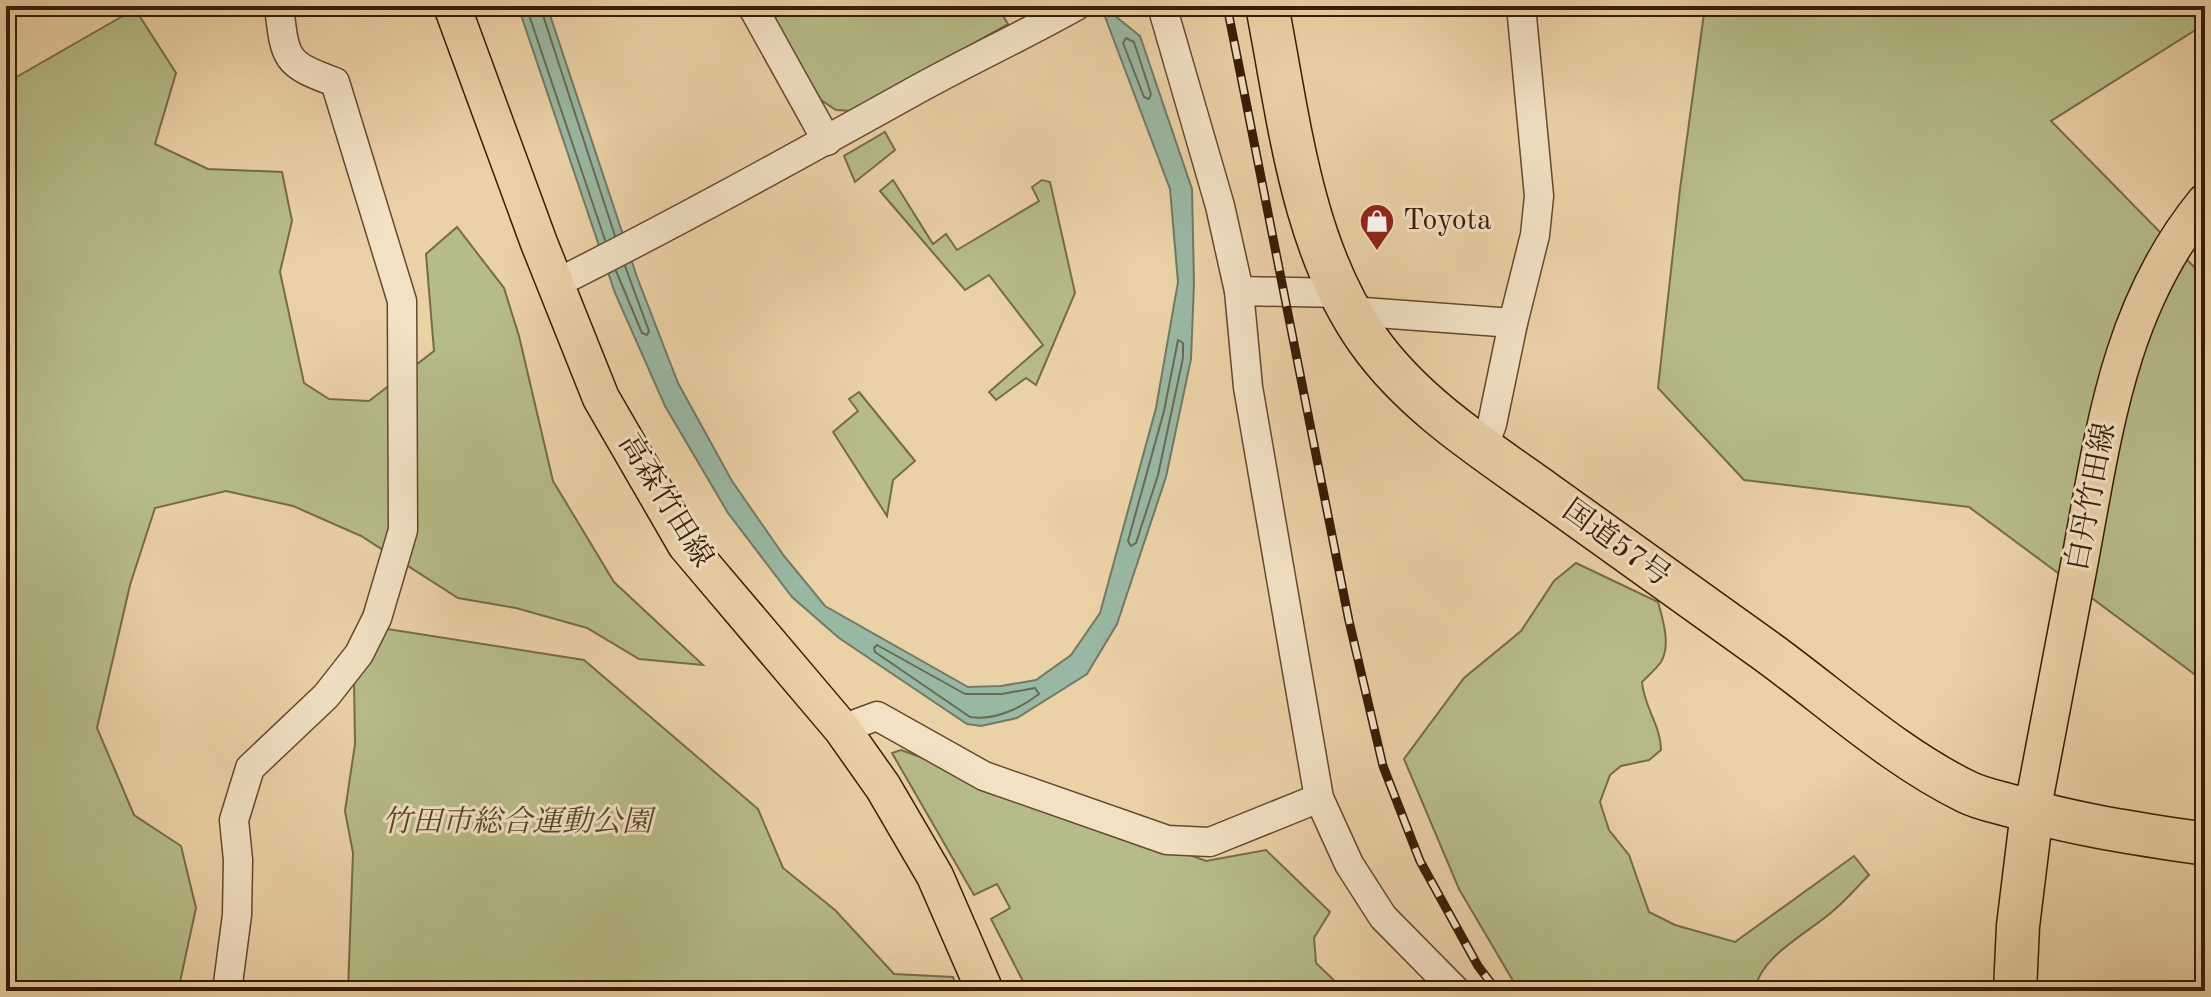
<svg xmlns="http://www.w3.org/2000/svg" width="2211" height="997" font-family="'Old Standard TT','Noto Serif JP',serif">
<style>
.green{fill:#b6bc88;stroke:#766c46;stroke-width:2}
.water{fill:#99b8a3;stroke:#727a64;stroke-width:2}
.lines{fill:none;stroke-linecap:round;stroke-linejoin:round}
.shore{stroke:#686a54;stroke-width:2}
.minor-casing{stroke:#64492d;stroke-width:31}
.major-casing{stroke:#371c05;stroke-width:39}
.highway-casing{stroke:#371c05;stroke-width:45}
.minor{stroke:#f2e1c5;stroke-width:28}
.major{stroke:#ebd1a6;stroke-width:36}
.highway{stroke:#ebd1a6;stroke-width:42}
.rail-casing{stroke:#371c05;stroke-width:9}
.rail{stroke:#f2e1c5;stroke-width:6;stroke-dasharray:18;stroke-linecap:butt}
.labels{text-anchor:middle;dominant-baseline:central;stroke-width:6;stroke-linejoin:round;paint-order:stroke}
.poi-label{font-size:30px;fill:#371c05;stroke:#f2e1c5;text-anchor:start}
.street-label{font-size:30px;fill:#371c05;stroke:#f2e1c5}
.park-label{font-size:30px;font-style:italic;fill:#574426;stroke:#f2e1c5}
</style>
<rect width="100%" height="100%" fill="#ebd1a6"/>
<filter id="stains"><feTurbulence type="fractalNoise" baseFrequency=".0025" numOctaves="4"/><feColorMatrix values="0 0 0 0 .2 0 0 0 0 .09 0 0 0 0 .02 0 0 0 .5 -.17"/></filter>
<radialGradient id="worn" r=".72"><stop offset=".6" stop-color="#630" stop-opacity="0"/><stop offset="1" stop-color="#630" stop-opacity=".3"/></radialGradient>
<g class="green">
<polygon points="791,6 997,6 1008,24 852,111 836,110 821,100 773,23 777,14"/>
<polygon points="1705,6 2205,6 2205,24 2051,121 2205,278 2205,682 1969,507 1744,480 1658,388 1680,189"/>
<polygon points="135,9 176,73 155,144 208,169 282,172 292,221 280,272 304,383 329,399 369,401 434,351 426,254 457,227 504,288 519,336 553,481 614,582 703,665 639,659 587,628 516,608 458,598 361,536 293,506 226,491 155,508 130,585 97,728 134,815 181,846 196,908 178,991 6,991 6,77 13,79"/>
<polygon points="885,132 895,150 855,182 844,156"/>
<polygon points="893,180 933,244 946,234 957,250 1039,201 1032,187 1042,180 1050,182 1075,293 1036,385 1026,378 996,400 989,392 1043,345 989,275 965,290 880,191"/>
<polygon points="859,392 915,461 893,480 887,516 833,432 858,411 849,399"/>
<path d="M1576 563 1658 602C1663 619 1671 646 1661 662 1656 669 1648 676 1642 682 1644 707 1661 726 1661 750L1649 760 1621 766 1610 775 1600 802 1609 830 1629 855 1649 912 1675 925 1735 942 1854 856 1869 875C1857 887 1846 900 1833 911 1807 934 1761 955 1754 991H1519L1459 889 1404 759 1464 678 1521 631 1554 581Z"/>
<polygon points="381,628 584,660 758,809 783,868 835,910 894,974 953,977 958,991 348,991 353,853 345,811 355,744 354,679"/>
<polygon points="901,750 1206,861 1266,850 1330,912 1314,938 1316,963 1345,991 1028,991 991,919 1010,908 997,884 974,895 892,753"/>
</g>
<polygon class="water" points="518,6 547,6 637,277 678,383 732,481 784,556 825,606 968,687 1001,686 1036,680 1071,655 1100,613 1156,408 1178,282 1170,189 1104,14 1109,11 1140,36 1192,189 1194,283 1191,359 1166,477 1117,624 1087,674 1017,718 981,726 967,724 839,638 792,597 728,513 665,406 615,293"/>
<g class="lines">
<g class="shore">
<polyline points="526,6 605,240"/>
<polyline points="540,6 615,236"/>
<polygon points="1126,38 1134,42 1151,94 1149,99 1144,97 1123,43"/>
<polyline points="616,271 642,333 647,335 649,331 625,266"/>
<polygon points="1178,340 1183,343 1183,358 1158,475 1136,543 1131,546 1128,541 1164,411"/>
<path d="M877 645 965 694H1002L1035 688 1039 694C1021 708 994 721 970 717L875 652 874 648Z"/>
</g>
<g class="minor-casing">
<g id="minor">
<polyline points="752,6 827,141"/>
<polyline points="1162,6 1220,206 1239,291 1248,387 1319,798 1349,864 1383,917 1456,991"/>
<path d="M555 284C675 224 792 159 909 94 964 63 1021 37 1076 6"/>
<polyline points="1239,291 1340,293"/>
<polyline points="1350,311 1513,323"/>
<polyline points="1483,448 1492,424 1513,323 1535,235 1539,196 1521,6"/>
<polyline points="842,729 877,716 984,776 1167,840 1210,842 1319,798"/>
<path d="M227 991 237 915 238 860 234 820 250 768 326 696 359 654 377 618 403 530 402 301 335 82C284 64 285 58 279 6"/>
</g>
</g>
<g class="major-casing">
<g id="major">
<polyline points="452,6 539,243 601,398 686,545 842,729 883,787 935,876 985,991"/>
<path d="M2032 812C2048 728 2064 644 2080 560 2104 431 2119 307 2205 202"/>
</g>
</g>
<g class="highway-casing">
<g id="highway">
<path d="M1267 6C1289 118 1301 245 1368 340 1414 405 1484 449 1547 494 1619 546 1691 597 1762 648 1829 696 1893 756 1967 792 1981 799 1998 802 2012 806 2075 825 2140 834 2205 844"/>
<polyline points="2015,991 2018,926 2032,812"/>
</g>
</g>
<use href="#minor" class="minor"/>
<use href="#major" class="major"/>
<use href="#highway" class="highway"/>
<g class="rail-casing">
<polyline id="rail" points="1227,6 1349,621 1383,766 1420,861 1478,966 1497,991"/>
</g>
<use href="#rail" class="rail"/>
</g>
<defs>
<g id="shop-pin" transform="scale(1.8)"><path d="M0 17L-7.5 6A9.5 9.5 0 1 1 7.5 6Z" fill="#8f2418" stroke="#f2e1c5"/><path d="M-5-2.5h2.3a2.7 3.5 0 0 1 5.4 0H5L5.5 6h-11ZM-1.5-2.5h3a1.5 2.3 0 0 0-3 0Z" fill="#fff"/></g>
</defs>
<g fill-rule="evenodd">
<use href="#shop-pin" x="1377" y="221"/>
</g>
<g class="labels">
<g class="poi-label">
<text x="1403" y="221">Toyota</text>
</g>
<g class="street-label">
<text transform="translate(2092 497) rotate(-79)">白丹竹田線</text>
<text transform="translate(665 501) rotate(58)">高森竹田線</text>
<text transform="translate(1616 544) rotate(36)">国道57号</text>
</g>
<g class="park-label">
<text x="517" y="823">竹田市総合運動公園</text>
</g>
</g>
<rect width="2211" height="997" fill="none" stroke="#ebd1a6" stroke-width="32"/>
<rect x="8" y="8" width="2195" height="981" fill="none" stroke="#371c05" stroke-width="4"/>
<rect x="16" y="16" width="2179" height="965" fill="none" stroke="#371c05" stroke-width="2"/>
<rect width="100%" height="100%" filter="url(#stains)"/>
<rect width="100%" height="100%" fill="url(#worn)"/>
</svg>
